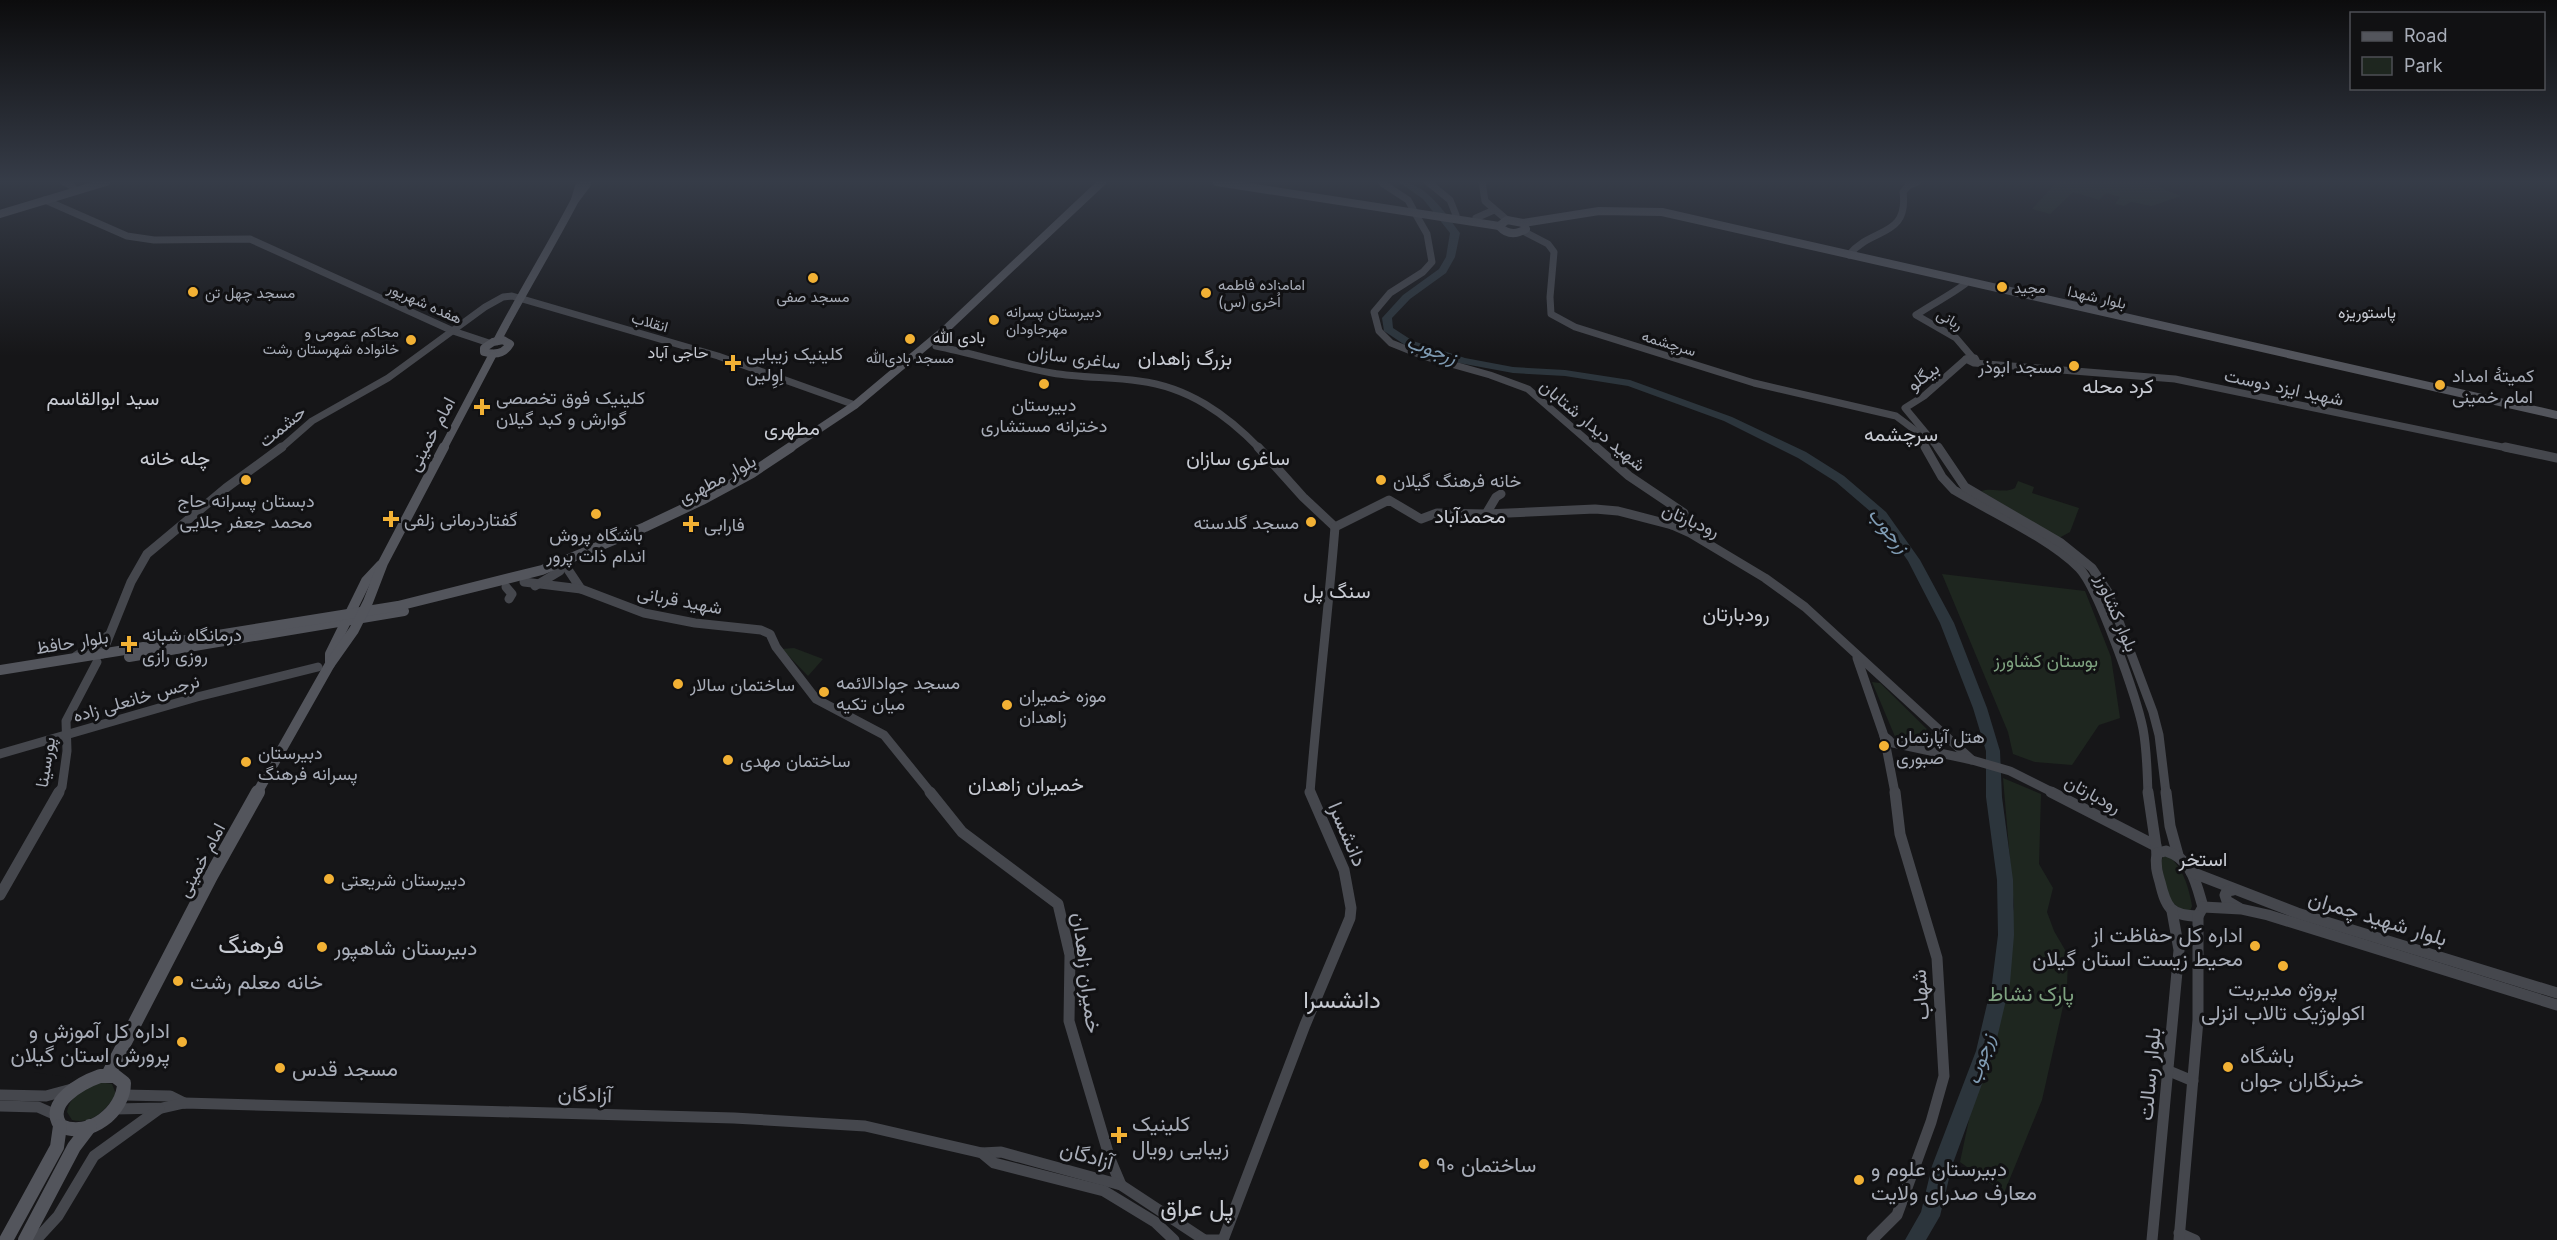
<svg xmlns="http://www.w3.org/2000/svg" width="2557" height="1240" font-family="Inter,Vazirmatn,sans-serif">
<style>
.green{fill:#1e261f}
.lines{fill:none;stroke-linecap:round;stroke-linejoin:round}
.river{fill:#2c353c;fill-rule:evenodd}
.secondary-far2{stroke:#45474d;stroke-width:7}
.secondary-far1{stroke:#45474d;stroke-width:9}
.secondary{stroke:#45474d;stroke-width:11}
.primary-far2{stroke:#53555c;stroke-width:8}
.primary-far1{stroke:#53555c;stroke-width:10}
.primary{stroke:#53555c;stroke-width:14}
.poi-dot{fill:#f2b134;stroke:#111113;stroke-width:2}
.labels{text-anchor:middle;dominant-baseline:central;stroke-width:6;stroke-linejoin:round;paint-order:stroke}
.far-poi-label{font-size:15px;fill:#a8adb8;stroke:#111113;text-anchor:start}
.far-street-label{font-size:15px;fill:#a8adb8;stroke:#111113}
.far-neighbourhood-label{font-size:16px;fill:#c9ccd4;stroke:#111113}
.poi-label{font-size:18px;fill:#a8adb8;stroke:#111113;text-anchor:start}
.street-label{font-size:18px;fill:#a8adb8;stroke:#111113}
.park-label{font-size:18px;fill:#7fa381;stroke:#111113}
.water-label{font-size:20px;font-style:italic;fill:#7f9bb3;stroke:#111113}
.neighbourhood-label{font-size:20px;fill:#c9ccd4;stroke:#111113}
.near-street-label{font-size:21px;fill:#a8adb8;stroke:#111113}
.near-poi-label{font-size:21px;fill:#a8adb8;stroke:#111113;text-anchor:start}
.near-park-label{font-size:21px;fill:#7fa381;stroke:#111113}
.near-neighbourhood-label{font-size:24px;fill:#c9ccd4;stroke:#111113}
</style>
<rect width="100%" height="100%" fill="#161618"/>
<g class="green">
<polygon points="2057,182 2147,182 2181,196 2152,206 2131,202 2124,206 2115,204 2120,197 2106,193 2099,200 2073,192 2050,214 2032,209"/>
<path d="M2018 481 2034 487 2032 493 2079 508 2070 532 2059 538 1981 491C1993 487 2004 494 2015 488Z"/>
<polygon points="1942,574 2085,591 2111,657 2120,718 2099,725 2072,765 2035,762 2013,754 2008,732"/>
<polygon points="794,648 823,659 808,676 782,649"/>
<polygon points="1872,682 1880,683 1938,740 1937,748 1896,739"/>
<polygon points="2003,778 2041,794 2039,864 2053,888 2047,912 2054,931 2068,955 2067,989 2042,1100 2004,1193 1960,1162 2014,907"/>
<path d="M2168 856C2183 867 2189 888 2192 906L2190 911H2183L2168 899 2161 862 2163 857Z"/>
<path d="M33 1072 112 1084 116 1094C106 1110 92 1125 72 1120L67 1112C70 1095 84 1090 98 1082Z"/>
</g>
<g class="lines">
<path class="river" d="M1399 182C1426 182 1445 213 1460 233L1455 257 1446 273 1410 299 1392 318 1393 328 1413 341 1465 358 1513 367 1565 370 1630 380 1732 417 1806 452 1844 476 1886 512 1920 560 1954 623 1987 708 2000 751 2002 797 2013 880 2014 935 2010 983 1994 1051 1952 1166 1940 1216 1926 1240H1905L1921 1212 1932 1166 1976 1051 1992 983 1998 935 1997 880 1986 797V751L1973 708 1940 623 1908 561 1878 518 1836 482 1798 458 1724 421 1628 386 1565 376 1513 373 1459 363 1405 345 1384 331 1382 318 1403 295 1439 269 1446 257 1450 233 1423 199Z"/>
<g class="secondary-far2">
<polyline points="64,182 73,187"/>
<polyline points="1428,182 1450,200 1456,215"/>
<polyline points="1482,182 1485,201 1507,220"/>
<polyline points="1382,183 1408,200 1413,209"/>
<polyline points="45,200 127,236 154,240 250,239 453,331 489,343"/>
<polyline points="1415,213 1427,234 1432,262 1423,272 1390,293 1374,312 1379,331 1391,343 1426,357 1490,375 1528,389 1597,449"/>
<polyline points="1476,218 1494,210"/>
<polyline points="1523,231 1548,244 1554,252 1550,297 1551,314 1575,327 1754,383 1896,416 1916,431 1926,449"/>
<path d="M1849 255C1871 227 1909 238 1903 192L1908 186 1917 182"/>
<path d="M1965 284C1949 296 1932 304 1916 315L1956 338 1973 358"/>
<path d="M936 346C975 354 1013 366 1052 373 1081 378 1110 377 1139 381 1188 387 1226 414 1260 449"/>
<polyline points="1977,362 1975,358 1966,359 1974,363 2175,379 2512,449"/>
<polyline points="280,449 312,421 388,378 485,307 503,297 512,296 718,356 855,405"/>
<polyline points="1939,449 1905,408 1924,396 1966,359"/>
</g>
<g class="secondary-far1">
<polyline points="1258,447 1303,497 1335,527"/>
<polyline points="1596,447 1629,476 1684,513 1672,525"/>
<path d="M1925 447 1942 477 1954 490C1991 512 2049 538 2079 568 2098 587 2137 699 2143 729 2147 750 2147 772 2148 793"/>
<polyline points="1938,447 1965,487 2061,543 2092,568 2108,592 2153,712 2159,735 2166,793"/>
<polyline points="2505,447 2557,458"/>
<polyline points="1486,514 1496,497 1501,494"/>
<polyline points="1335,527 1389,500 1421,519 1437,513 1486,514 1595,509 1618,511 1672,525 1690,533 1765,578 1805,607 1972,760"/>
<polyline points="567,568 581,589"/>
<polyline points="524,582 581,589 644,613 695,623 761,630 770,634 776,647 816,699 884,735 931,793"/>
<polyline points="535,586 560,571"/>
<polyline points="506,587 512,594 509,599"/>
<polyline points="102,654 131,582 147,554 226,488 282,447"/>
<polyline points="76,656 109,635"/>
<polyline points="1857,658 1884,736 1889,740"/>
<polyline points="1884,736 1895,793"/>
<polyline points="1893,743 1972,760 2010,771 2054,793"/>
<polyline points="0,754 197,697 318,667"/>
<polyline points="58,793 62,787 67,751 66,721 97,662"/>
<path d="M1310 793C1317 704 1328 616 1335 527"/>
</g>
<g class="secondary">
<polyline points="930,792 962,832 1058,904 1070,955 1069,1021 1110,1159 1121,1185"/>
<polyline points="2051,792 2156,846"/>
<polyline points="2148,792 2157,853"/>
<polyline points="2166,792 2170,826 2178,855"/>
<path d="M2166 851C2192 859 2196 883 2203 907L2198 916C2170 916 2166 907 2160 882 2157 872 2155 864 2157 853Z"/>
<polyline points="2191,872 2297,913 2557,993"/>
<polyline points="2233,890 2227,891 2225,895 2227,901 2239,908"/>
<polyline points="0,895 59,792"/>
<polyline points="2203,907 2241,909 2268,915 2557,1005"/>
<polyline points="2169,1071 2193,1081"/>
<polyline points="0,1095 46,1096 72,1089"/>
<polyline points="124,1095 170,1096 184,1103"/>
<polyline points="0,1106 38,1107 56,1115"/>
<polyline points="115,1109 162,1108 184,1103 734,1118 865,1126 982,1153 1001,1152 1121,1185 1203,1239"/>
<polyline points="982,1153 994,1163 1104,1191 1155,1222 1174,1240"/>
<polyline points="2179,1233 2195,1240"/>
<polyline points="36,1240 58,1216 94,1156 159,1109"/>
<polyline points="1202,1240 1219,1240"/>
<polyline points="1223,1240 1305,1025 1350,918 1351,908 1344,870 1310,792"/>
<polyline points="1872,1240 1897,1215 1931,1122 1944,1076 1937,958 1900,834 1895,792"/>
<polyline points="2152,1240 2179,950 2172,911"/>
<polyline points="2179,1240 2198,1020 2198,916"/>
</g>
<g class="primary-far2">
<polyline points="1217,182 1499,226"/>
<polygon points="587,184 575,200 579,186"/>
<polyline points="0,214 106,182"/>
<path d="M1507 220 1523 223 1526 229C1516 235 1507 235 1499 226Z"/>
<polyline points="1523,223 1599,211 1662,212 2557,415"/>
<path d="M503 340 510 344C504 354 494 355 484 352V348L493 342Z"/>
<path d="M497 341C522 293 550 248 575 200"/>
<polyline points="443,449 493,354"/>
<polyline points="789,449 855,405 948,327 1102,182"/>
</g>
<g class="primary-far1">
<polyline points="129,657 404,611"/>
<polyline points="330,664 330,654 366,581 381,565"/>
<polyline points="0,670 398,606 542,570 645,527 702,500 752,473 791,447"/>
<polyline points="257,793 330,664 354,630 368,602 383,563 444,447"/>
</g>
<g class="primary">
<polyline points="108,1075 211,876 258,792"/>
<path d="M100 1076H115L124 1083C124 1111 89 1139 61 1126 43 1103 83 1082 100 1076Z"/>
<polyline points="6,1240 57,1147 60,1126"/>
<polyline points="25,1240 74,1147 90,1126"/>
</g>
</g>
<linearGradient id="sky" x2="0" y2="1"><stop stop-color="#0c0c0d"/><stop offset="0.51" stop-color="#363c48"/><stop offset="1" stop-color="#363c48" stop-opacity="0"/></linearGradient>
<rect width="2557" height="356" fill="url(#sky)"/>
<g class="poi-dot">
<circle cx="813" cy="278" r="6"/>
<circle cx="2002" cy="287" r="6"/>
<circle cx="193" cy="292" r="6"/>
<circle cx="1206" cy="293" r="6"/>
<circle cx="994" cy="320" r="6"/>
<circle cx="910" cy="339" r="6"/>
<circle cx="411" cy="340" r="6"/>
<path d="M730 354h6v6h6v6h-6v6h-6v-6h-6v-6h6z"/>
<circle cx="2074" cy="366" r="6"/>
<circle cx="1044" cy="384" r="6"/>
<circle cx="2440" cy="385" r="6"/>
<path d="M479 398h6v6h6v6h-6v6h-6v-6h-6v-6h6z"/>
<circle cx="246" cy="480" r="6"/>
<circle cx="1381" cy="480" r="6"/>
<circle cx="596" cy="514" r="6"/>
<path d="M388 510h6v6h6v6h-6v6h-6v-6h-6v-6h6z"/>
<circle cx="1311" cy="522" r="6"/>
<path d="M688 515h6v6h6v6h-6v6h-6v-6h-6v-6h6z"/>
<path d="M126 635h6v6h6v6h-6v6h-6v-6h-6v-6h6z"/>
<circle cx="678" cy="684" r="6"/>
<circle cx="824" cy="692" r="6"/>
<circle cx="1007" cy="705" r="6"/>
<circle cx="1884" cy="746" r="6"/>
<circle cx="728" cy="760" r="6"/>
<circle cx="246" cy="762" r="6"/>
<circle cx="329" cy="879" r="6"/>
<circle cx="2255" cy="946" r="6"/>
<circle cx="322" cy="947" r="6"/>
<circle cx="2283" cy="966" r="6"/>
<circle cx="178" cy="981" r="6"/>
<circle cx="182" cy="1042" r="6"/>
<circle cx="2228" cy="1067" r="6"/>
<circle cx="280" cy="1068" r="6"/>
<path d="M1116 1126h6v6h6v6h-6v6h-6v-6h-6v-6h6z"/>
<circle cx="1424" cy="1164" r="6"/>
<circle cx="1859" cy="1180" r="6"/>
</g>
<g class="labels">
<g class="far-poi-label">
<text x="1218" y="284">امامزاده فاطمه<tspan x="1218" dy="17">اُخری (س)</tspan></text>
<text x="2014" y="287">مجید</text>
<text x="205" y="292">مسجد چهل تن</text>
<text x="813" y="296" text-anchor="middle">مسجد صفی</text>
<text x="1006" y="311">دبیرستان پسرانه<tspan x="1006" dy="17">مهرجاودان</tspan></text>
<text x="399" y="331" text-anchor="end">محاکم عمومی و<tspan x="399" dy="17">خانواده شهرستان رشت</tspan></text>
<text x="910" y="357" text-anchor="middle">مسجد بادی‌الله</text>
</g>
<g class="far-street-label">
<text transform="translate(2097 297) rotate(13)">بلوار شهدا</text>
<text transform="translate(425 303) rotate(24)">هفده شهریور</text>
<text transform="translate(1950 319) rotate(30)">ربانی</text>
<text transform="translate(650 322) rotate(16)">انقلاب</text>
<text transform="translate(1669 343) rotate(17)">سرچشمه</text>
</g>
<g class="far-neighbourhood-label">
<text x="2367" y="312">پاستوریزه</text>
<text x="959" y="337">بادی الله</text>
<text x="678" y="352">حاجی آباد</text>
</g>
<g class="poi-label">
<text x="746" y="353">کلینیک زیبایی<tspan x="746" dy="21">اِوِلین</tspan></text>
<text x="2062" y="366" text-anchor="end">مسجد ابوذر</text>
<text x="2452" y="375">کمیتهٔ امداد<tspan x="2452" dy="21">امام خمینی</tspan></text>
<text x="496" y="397">کلینیک فوق تخصصی<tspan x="496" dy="21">گوارش و کبد گیلان</tspan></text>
<text x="1044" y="404" text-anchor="middle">دبیرستان<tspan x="1044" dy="21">دخترانه مستشاری</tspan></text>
<text x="1393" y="480">خانه فرهنگ گیلان</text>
<text x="246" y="500" text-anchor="middle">دبستان پسرانه حاج<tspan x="246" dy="21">محمد جعفر جلایی</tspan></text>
<text x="404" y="519">گفتاردرمانی زلفی</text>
<text x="1299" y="522" text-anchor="end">مسجد گلدسته</text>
<text x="704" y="524">فارابی</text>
<text x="596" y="534" text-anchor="middle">باشگاه پروش<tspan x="596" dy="21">اندام ذات پرور</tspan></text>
<text x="142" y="634">درمانگاه شبانه<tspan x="142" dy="21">روزی رازی</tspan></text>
<text x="836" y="682">مسجد جوادالائمه<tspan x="836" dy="21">میان تکیه</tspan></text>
<text x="690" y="684">ساختمان سالار</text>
<text x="1019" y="695">موزه خمیران<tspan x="1019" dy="21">زاهدان</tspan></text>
<text x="1896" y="736">هتل آپارتمان<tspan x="1896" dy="21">صبوری</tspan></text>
<text x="258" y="752">دبیرستان<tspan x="258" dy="21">پسرانه فرهنگ</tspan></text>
<text x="740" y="760">ساختمان مهدی</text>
<text x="341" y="879">دبیرستان شریعتی</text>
</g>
<g class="street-label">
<text transform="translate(1074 357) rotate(7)">ساغری سازان</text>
<text transform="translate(1923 376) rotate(-37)">بیگلو</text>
<text transform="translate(2284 387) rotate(12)">شهید ایزد دوست</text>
<text transform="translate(1593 425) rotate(40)">شهید دیدار شتابان</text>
<text transform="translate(282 426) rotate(-39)">حشمت</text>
<text transform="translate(431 434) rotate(-62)">امام خمینی</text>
<text transform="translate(717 479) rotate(-28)">بلوار مطهری</text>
<text transform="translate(1691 520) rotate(23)">رودبارتان</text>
<text transform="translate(680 600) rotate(11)">شهید قربانی</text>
<text transform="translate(2117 613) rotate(67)">بلوار کشاورز</text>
<text transform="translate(72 642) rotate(-9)">بلوار حافظ</text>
<text transform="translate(136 698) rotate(-16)">نرجس خانعلی زاده</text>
<text transform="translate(45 762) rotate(-81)">پورسینا</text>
<text transform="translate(2093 794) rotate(28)">رودبارتان</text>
<text transform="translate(201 860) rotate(-62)">امام خمینی</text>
</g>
<g class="park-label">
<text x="2046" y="660">بوستان کشاورز</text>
</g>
<g class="water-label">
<text transform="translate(1432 349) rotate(20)">زرجوب</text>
<text transform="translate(1889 530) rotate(51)">زرجوب</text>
<text transform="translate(1980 1059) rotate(-72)">زرجوب</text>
</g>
<g class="neighbourhood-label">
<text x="1185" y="358">بزرگ زاهدان</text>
<text x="2118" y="386">کرد محله</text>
<text x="103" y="398">سید ابوالقاسم</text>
<text x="792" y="428">مطهری</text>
<text x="1901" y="434">سرچشمه</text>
<text x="175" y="458">چله خانه</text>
<text x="1238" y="458">ساغری سازان</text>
<text x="1470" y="516">محمدآباد</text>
<text x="1337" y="591">سنگ پل</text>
<text x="1736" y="614">رودبارتان</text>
<text x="1026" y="784">خمیران زاهدان</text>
<text x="2203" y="859">استخر</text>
</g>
<g class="near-street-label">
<text transform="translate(1348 834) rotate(67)">دانشسرا</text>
<text transform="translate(2378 918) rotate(17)">بلوار شهید چمران</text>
<text transform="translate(1087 973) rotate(83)">خمیران زاهدان</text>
<text transform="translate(1920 995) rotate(-94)">شهاب</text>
<text transform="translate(2149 1074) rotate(-85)">بلوار رسالت</text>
<text transform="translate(585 1094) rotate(2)">آزادگان</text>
<text transform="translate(1087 1155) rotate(16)">آزادگان</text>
</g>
<g class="near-poi-label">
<text x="2243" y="934" text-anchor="end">اداره کل حفاظت از<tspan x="2243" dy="24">محیط زیست استان گیلان</tspan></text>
<text x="334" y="947">دبیرستان شاهپور</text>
<text x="190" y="981">خانه معلم رشت</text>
<text x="2283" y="988" text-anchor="middle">پروژه مدیریت<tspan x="2283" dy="24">اکولوژیک تالاب انزلی</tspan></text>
<text x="170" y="1030" text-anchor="end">اداره کل آموزش و<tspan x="170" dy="24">پرورش استان گیلان</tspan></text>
<text x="2240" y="1055">باشگاه<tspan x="2240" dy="24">خبرنگاران جوان</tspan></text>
<text x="292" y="1068">مسجد قدس</text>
<text x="1132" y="1123">کلینیک<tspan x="1132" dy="24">زیبایی رویال</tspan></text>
<text x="1436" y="1164">ساختمان ۹۰</text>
<text x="1871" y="1168">دبیرستان علوم و<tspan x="1871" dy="24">معارف صدرای ولایت</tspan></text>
</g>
<g class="near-park-label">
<text x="2031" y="993">پارک نشاط</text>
</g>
<g class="near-neighbourhood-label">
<text x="251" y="944">فرهنگ</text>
<text x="1342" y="999">دانشسرا</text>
<text x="1197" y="1207">پل عراق</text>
</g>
</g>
<rect x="2350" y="12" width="195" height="78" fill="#111113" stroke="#4d4f55" stroke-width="1.5"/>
<rect x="2362" y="32" width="30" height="9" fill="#53555c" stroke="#4d4f55" stroke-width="1.5"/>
<text x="2404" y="42" font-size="18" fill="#a8adb8">Road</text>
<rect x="2362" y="57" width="30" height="18" fill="#1e261f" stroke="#4d4f55" stroke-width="1.5"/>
<text x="2404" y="72" font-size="18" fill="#a8adb8">Park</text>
</svg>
